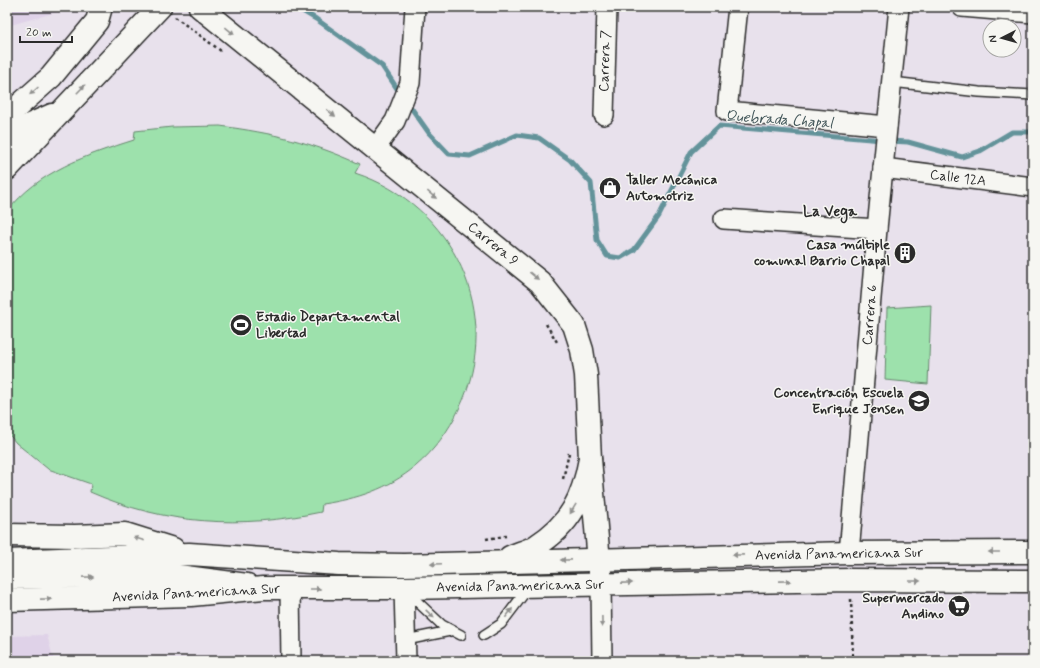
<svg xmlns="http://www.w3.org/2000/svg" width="1040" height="668" font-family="Mynerve,sans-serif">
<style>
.built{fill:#dfd2e8}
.green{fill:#9de1ac;stroke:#64866c}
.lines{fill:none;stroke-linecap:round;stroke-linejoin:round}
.stream{stroke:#63939a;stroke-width:5}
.service-casing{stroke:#2b2b2b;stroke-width:12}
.minor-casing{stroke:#2b2b2b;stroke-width:22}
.secondary-casing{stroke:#2b2b2b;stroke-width:25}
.primary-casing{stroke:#2b2b2b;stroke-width:25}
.path{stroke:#2b2b2b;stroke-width:2.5;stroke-dasharray:3 3;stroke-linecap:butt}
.service{stroke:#f6f6f2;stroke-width:9}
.minor{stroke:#f6f6f2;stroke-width:19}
.secondary{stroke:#f6f6f2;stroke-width:22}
.primary{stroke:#f6f6f2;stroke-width:22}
.oneway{fill:#90908e}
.labels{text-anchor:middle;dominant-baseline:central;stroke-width:3;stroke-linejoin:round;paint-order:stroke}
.street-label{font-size:14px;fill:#2b2b2b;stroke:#f6f6f2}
.poi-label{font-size:14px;font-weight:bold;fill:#2b2b2b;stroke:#f6f6f2;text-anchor:end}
.water-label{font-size:15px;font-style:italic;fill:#425659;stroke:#f6f6f2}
.neighbourhood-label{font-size:15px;font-weight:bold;fill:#2b2b2b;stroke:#f6f6f2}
</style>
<rect width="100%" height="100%" fill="#e8e1ec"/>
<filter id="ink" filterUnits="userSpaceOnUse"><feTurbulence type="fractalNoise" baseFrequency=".025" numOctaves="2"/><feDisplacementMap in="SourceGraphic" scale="8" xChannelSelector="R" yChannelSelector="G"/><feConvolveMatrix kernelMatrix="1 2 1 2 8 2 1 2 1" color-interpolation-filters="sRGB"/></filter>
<g filter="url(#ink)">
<g class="built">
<polygon points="7,7 75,7 7,26"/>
<polygon points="47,635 54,661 7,661 7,636"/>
</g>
<g class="green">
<path d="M220 126C273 133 311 142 360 164L355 173C454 205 505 314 459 409 449 430 434 451 416 466 388 489 357 499 322 504L321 512C241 529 165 525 90 492L91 484 48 469 16 443 7 432V212C38 171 87 155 134 140L135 131 172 127Z"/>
<polygon points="931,305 928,384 885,380 887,308"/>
</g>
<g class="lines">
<g class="stream">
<polyline points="296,7 316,19 382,66 400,93"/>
<polyline points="407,102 429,133 449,154 470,156 517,135 539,138 570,160 591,183 597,240 607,256 620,258 634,250 659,216 691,152 719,126 882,140"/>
<polyline points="890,141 908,142 962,157 980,151 1012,132 1033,132"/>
</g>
<g class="service-casing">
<g id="service">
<polyline points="892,82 979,92 1033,95"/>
<polyline points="406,591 442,625 461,635"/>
<polyline points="484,635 501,624 529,587"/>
<polyline points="406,640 450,631"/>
</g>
</g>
<g class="minor-casing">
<g id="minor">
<polyline points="738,7 727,111 887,126"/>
<polyline points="962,7 1033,13"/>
<polyline points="604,115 607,7"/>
<polyline points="375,149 395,121 410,83 415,7"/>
<polyline points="883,168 1033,187"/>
<polyline points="724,219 877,229"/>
<polyline points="849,553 877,229 899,7"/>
<polyline points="601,584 602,661"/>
<polyline points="404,588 406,661"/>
<polyline points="290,589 291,661"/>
</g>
</g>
<g class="secondary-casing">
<g id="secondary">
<polyline points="200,7 540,282 574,325 582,350 586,375 590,459 601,584"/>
<polyline points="7,116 51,77 97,21 101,7"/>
<polyline points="7,138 16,131 52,115"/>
<polyline points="7,169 160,7"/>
<polyline points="7,578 170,575 247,585"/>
</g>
</g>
<g class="primary-casing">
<g id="primary">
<polyline points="7,535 75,536 125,534 173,549"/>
<path d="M510 557C518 553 528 551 536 546 571 524 583 498 590 459"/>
<polyline points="7,561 189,554 339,564 404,565 849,553 1033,552"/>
<polyline points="7,600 191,595 263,588 404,588 850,580 1033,581"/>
</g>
</g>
<g class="path">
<polyline points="175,17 221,51"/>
<polyline points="546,324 557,342"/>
<polyline points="563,479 569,453"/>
<polyline points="486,539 506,536"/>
<polyline points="851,599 853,661"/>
</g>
<use href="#service" class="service"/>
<use href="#minor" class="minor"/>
<use href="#secondary" class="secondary"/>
<use href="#primary" class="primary"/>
</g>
<defs><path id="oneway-solid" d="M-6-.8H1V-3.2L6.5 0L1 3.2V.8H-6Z"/></defs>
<g class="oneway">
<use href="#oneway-solid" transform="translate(230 31) rotate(39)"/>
<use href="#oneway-solid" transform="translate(81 89) rotate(-46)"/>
<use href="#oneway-solid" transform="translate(34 91) rotate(138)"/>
<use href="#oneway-solid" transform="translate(331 113) rotate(39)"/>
<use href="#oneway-solid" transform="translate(432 195) rotate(39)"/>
<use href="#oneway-solid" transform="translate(534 276) rotate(39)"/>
<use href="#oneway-solid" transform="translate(573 509) rotate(121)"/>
<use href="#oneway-solid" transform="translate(139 539) rotate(-163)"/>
<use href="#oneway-solid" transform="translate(994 552) rotate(180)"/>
<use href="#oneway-solid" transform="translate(738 555) rotate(179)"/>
<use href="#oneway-solid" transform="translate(566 560) rotate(179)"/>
<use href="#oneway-solid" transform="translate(436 564) rotate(178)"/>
<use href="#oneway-solid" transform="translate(88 577) rotate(-1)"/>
<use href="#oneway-solid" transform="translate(785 581) rotate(-1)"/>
<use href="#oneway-solid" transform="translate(915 581)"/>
<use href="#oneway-solid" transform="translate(627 583) rotate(-1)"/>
<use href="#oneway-solid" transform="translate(315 589)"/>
<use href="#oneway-solid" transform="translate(46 599) rotate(-1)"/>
<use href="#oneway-solid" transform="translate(509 613) rotate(-53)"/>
<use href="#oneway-solid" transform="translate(430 614) rotate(44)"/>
<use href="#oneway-solid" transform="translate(602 622) rotate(89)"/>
</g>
</g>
<defs>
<g id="shop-disc" transform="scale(1.15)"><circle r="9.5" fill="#2b2b2b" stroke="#f6f6f2"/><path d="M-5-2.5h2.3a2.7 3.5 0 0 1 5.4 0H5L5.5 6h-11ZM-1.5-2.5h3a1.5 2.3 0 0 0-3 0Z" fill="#fff"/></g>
<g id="building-disc" transform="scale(1.15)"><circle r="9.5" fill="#2b2b2b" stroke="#f6f6f2"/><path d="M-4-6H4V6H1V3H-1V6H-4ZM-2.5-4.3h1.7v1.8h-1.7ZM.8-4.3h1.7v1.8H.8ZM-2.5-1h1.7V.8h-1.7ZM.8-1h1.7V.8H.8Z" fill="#fff"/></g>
<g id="stadium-disc" transform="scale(1.15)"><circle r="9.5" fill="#2b2b2b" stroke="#f6f6f2"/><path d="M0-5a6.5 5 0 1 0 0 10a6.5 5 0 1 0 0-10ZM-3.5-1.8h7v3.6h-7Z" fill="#fff"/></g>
<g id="school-disc" transform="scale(1.15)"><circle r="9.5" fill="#2b2b2b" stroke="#f6f6f2"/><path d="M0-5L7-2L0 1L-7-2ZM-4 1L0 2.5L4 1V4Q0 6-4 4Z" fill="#fff"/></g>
<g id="supermarket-disc" transform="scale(1.15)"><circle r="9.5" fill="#2b2b2b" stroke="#f6f6f2"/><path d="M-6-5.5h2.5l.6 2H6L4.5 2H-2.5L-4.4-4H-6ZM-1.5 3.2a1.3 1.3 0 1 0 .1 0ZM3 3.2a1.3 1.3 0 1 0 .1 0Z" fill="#fff"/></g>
</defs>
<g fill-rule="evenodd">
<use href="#shop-disc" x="610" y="188"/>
<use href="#building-disc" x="905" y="253"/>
<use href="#stadium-disc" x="241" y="325"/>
<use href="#school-disc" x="919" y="401"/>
<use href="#supermarket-disc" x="959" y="606"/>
</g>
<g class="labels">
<g class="street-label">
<text transform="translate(605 61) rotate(-88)">Carrera 7</text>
<text transform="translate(958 178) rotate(7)">Calle 12A</text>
<text transform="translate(493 244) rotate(39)">Carrera 9</text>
<text transform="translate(870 315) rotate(-85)">Carrera 6</text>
<text transform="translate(839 554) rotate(-1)">Avenida Panamericana Sur</text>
<text transform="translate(520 586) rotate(-1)">Avenida Panamericana Sur</text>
<text transform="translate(196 593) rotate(-3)">Avenida Panamericana Sur</text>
</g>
<g class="poi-label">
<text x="626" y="180" text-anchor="start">Taller Mecánica<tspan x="626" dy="16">Automotriz</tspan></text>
<text x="890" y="245">Casa múltiple<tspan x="890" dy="16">comunal Barrio Chapal</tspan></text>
<text x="256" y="317" text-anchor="start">Estadio Departamental<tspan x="256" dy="16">Libertad</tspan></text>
<text x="904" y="393">Concentración Escuela<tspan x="904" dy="16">Enrique Jensen</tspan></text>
<text x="944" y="598">Supermercado<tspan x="944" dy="16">Andino</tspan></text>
</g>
<g class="water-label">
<text transform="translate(779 120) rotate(4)">Quebrada Chapal</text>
</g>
<g class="neighbourhood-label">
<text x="830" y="212">La Vega</text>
</g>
</g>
<rect width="1040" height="668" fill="none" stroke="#f6f6f2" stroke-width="24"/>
<rect x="12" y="12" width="1016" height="644" fill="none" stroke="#2b2b2b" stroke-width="1.5" filter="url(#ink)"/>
<g transform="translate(1002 38) rotate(264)"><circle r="19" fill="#f6f6f2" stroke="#a5a5a2"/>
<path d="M0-3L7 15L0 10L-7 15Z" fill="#2b2b2b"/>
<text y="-6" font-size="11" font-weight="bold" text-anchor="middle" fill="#2b2b2b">N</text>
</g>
<path d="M20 36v6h52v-6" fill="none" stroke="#2b2b2b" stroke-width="2"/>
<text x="26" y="36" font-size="12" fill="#2b2b2b" stroke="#f6f6f2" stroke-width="3" paint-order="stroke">20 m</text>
</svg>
